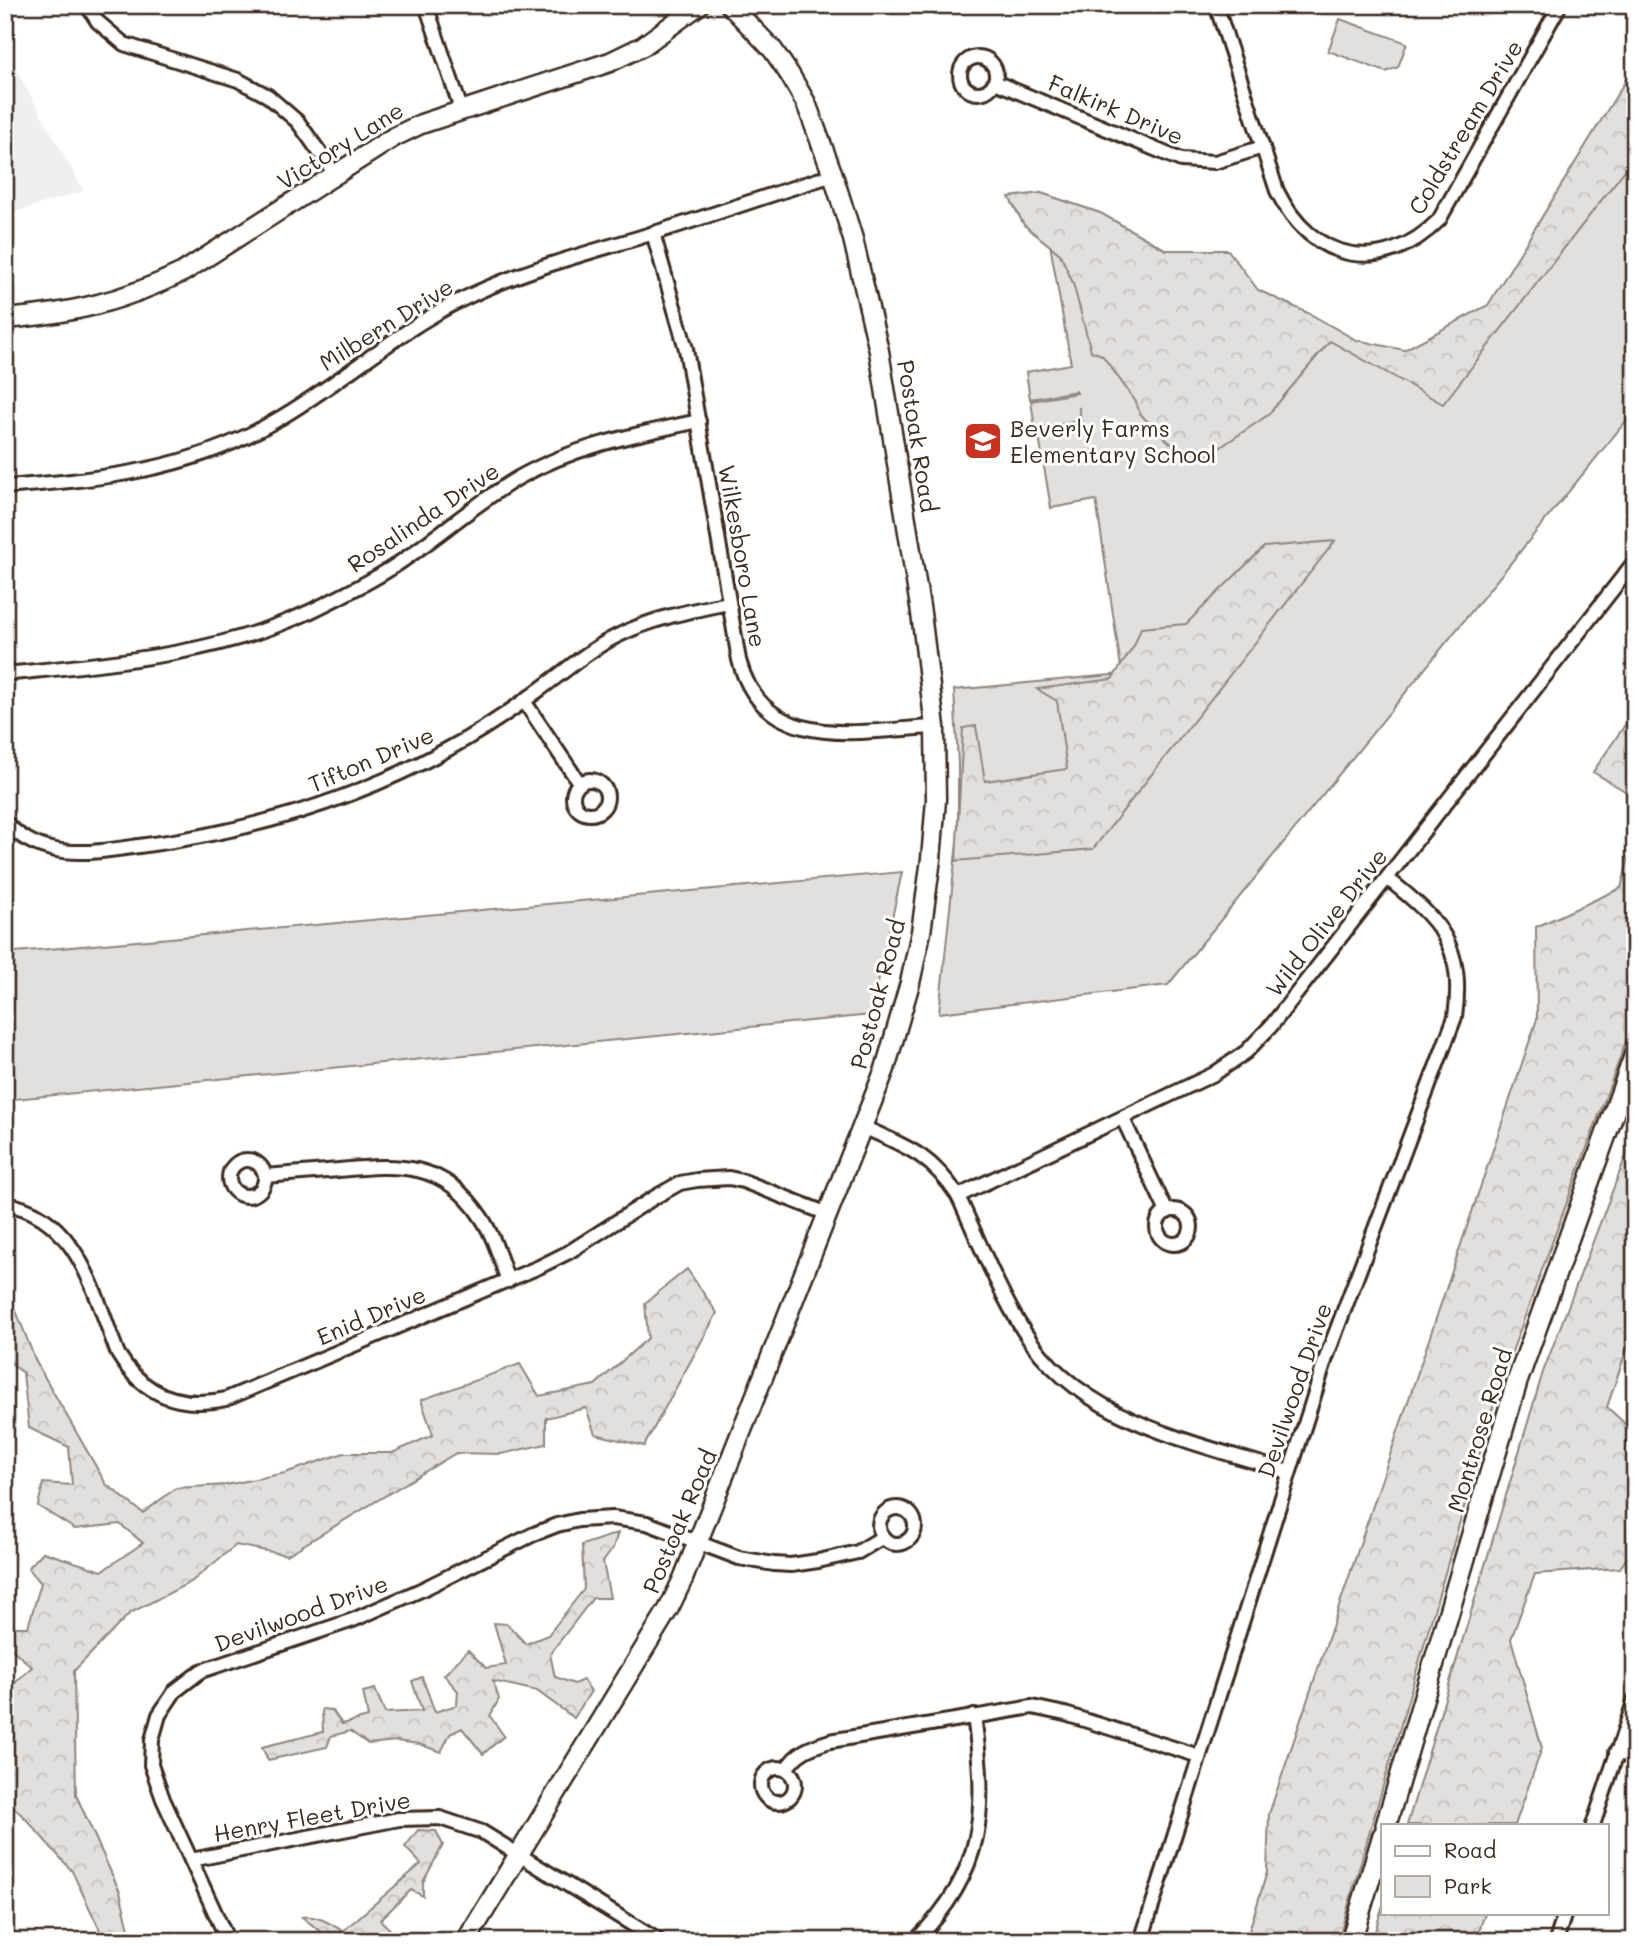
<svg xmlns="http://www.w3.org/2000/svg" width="1640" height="1946" font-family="Mali,sans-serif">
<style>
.built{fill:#f1efee}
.green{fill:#e2e0de;stroke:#8e857e;stroke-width:2}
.forest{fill:url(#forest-crowns);stroke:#8e857e;stroke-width:2}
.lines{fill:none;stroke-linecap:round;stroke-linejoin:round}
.street-casing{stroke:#3b2a1e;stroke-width:18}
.secondary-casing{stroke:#3b2a1e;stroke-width:23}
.primary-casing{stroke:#3b2a1e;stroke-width:24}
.street{stroke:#fff;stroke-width:12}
.secondary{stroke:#fff;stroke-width:18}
.primary{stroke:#fff;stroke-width:19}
.labels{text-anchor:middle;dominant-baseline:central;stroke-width:6;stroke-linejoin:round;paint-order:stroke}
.street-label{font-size:23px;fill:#3b2a1e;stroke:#fff}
.poi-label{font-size:23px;fill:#3b2a1e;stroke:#fff;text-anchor:start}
</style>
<defs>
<pattern id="forest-crowns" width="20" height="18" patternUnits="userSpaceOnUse" patternTransform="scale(1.75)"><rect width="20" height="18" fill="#e2e0de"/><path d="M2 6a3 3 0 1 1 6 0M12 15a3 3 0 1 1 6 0" fill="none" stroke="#c3c0be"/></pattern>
</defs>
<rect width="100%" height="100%" fill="#fff"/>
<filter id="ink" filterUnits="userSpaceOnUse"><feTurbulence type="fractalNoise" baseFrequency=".0143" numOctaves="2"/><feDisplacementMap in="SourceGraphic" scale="14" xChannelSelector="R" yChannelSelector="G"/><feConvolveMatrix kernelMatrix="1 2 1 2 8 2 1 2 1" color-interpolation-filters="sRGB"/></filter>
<g filter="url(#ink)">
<polygon class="built" points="5,50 84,191 5,215"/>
<g class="green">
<polygon points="1340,19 1407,43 1398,67 1386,72 1328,51"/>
<polygon points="1635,157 1635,410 1168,985 939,1013 958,832 958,763 954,690 1122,674 1096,500 1051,508 1039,437 1083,431 1079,407 1080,421 1035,428 1031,401 1077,393 1076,391 1030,399 1026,372 1071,364 1041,193 1100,213 1443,403"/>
<polygon points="902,872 871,1015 5,1100 5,953"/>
</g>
<g class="forest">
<polygon points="1635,65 1635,157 1443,404 1330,341 1268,415 1206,457 1170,443 1140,414 1136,402 1102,355 1091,351 1073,283 1060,254 1024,225 1009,197 1041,193 1100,213 1166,250 1228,250 1258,290 1310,314 1356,340 1404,350 1488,305"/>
<polygon points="1335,541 1093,849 956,861 963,728 976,726 985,781 1067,769 1057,701 1037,689 1112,679 1134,646 1141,628 1186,624 1264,547"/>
<polygon points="1635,710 1635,797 1593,772"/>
<polygon points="1635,835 1635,1017 1499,1387 1338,1941 1246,1941 1267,1872 1269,1814 1537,1019 1536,927 1621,888"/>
<polygon points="1635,1132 1635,1325 1607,1407 1635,1433 1635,1546 1620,1568 1535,1574 1511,1639 1542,1748 1515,1825 1407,1825 1543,1372"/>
<polygon points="687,1269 717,1313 644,1446 595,1434 586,1408 546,1418 546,1444 501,1454 456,1453 287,1555 236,1545 191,1582 130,1613 74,1671 76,1795 120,1892 132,1941 105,1941 72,1871 26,1819 5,1799 5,1692 32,1667 5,1643 5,1611 12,1627 28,1627 41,1583 28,1568 43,1552 102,1571 143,1543 120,1524 75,1529 38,1506 43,1483 72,1485 69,1447 29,1428 23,1373 5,1358 5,1302 17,1313 36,1362 106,1484 143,1513 176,1488 226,1485 285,1473 344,1453 392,1453 433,1435 421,1400 520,1364 539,1396 595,1385 648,1338 645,1303"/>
<polygon points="618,1533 613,1548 603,1562 610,1598 593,1598 550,1654 555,1677 574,1684 583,1680 591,1691 574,1718 537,1691 493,1681 499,1699 490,1716 504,1736 483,1754 462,1728 450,1734 441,1752 419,1744 396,1741 368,1744 350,1731 331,1736 327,1747 268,1760 262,1747 323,1732 322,1709 332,1710 342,1724 368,1717 363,1692 375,1689 385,1713 422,1711 412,1681 422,1677 435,1712 457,1705 458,1691 444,1675 468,1650 486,1668 506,1665 494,1623 507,1624 526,1644 548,1635 584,1589 582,1545"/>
<path d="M418 1830 436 1831 443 1845 423 1882V1896L411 1890 380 1920 396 1935 392 1941H333L302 1917C316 1914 331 1924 343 1931L421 1864 405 1847Z"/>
<polygon points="1383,1905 1383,1913 1485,1913 1476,1941 1372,1941"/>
</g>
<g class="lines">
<g class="street-casing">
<g id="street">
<polyline points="87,5 98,22 124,44 238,80 268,96 298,122 335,174"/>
<polyline points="426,5 461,109"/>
<path d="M1216 5 1277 191C1312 263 1383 276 1439 220L1560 5"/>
<circle cx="978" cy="75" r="18"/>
<polyline points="995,82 1181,160 1215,162 1263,147"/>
<path d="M653 233 686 349 739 660C764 755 861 730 935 727"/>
<path d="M5 487C101 479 190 471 275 421 340 384 394 333 461 300 521 270 588 253 651 234 712 215 772 194 833 175"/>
<path d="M5 674C109 663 214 656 309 612 338 598 367 584 393 567 436 539 474 504 518 478 574 446 637 434 699 421"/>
<polyline points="524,701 580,784"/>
<circle cx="590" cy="797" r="17"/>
<path d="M5 822C42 862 91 853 139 846 248 832 353 801 450 748 481 731 511 711 539 690 565 671 589 650 617 636 653 618 690 611 729 603"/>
<polyline points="1123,1119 1167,1212"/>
<path d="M863 1127C907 1147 930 1154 958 1196 979 1241 997 1288 1023 1330 1080 1422 1193 1441 1288 1472"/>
<circle cx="247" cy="1178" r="18"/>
<path d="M265 1176C289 1174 314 1172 339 1170 398 1164 444 1161 481 1217 494 1236 500 1259 508 1281"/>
<polyline points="958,1196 1214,1074 1246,1052 1271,1026 1635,561"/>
<path d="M5 1204C78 1214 95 1297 118 1354 143 1395 180 1409 226 1399L539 1267 569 1252 655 1197 680 1183 697 1180 729 1178 743 1181 828 1214"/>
<circle cx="1174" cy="1227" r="17"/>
<circle cx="897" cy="1526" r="18"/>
<polyline points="1616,1752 1635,1758"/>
<circle cx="778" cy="1785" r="17"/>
<path d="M786 1770C796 1752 811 1747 830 1741L1032 1707 1065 1714 1199 1756"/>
<polyline points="1593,1825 1635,1699"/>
<polyline points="191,1860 399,1819 440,1818 482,1832 659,1941"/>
<polyline points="5,1934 8,1941"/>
<polyline points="228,1941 163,1799 151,1765 152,1740 159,1715 175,1691 201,1671 353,1620 423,1589 534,1534 557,1525 579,1520 613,1518 647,1523 739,1558 774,1564 791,1565 818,1561 858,1552 883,1537"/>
<path d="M915 1941C986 1871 987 1809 974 1716"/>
<path d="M1141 1941 1326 1358 1455 1017C1465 946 1440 920 1388 879"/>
<polyline points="1556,1941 1565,1913"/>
</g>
</g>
<g class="secondary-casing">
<g id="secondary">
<path d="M5 319C74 313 121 302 183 272L394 137 421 124 610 62 643 46 699 5"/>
<polyline points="466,1941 669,1608 683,1579 885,1069 910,983 921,932 931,859 936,800 935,727 921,613 879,351 853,239 833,175 806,103 790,75 773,50 730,5"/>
</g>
</g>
<g class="primary-casing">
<g id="primary">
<polyline points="1386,1825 1517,1382 1635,1054"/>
<polyline points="1351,1941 1383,1835"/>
</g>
</g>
<use href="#street" class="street"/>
<use href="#secondary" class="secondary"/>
<use href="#primary" class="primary"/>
</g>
</g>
<defs>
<g id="school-square" transform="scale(2.0125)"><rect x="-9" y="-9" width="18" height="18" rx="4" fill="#c8321e" stroke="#fff"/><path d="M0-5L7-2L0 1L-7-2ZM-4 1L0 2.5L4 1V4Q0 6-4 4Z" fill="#fff"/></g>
</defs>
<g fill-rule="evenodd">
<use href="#school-square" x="983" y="441"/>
</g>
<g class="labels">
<g class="street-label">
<text transform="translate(1116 109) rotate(23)">Falkirk Drive</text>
<text transform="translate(1465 127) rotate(-59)">Coldstream Drive</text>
<text transform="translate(340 145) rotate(-32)">Victory Lane</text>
<text transform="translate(386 324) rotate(-32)">Milbern Drive</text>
<text transform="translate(918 436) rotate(81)">Postoak Road</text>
<text transform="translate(423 517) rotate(-34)">Rosalinda Drive</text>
<text transform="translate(743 556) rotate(80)">Wilkesboro Lane</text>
<text transform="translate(371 759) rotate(-23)">Tifton Drive</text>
<text transform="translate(1326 922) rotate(-52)">Wild Olive Drive</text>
<text transform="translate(877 994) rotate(-75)">Postoak Road</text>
<text transform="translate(371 1315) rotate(-23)">Enid Drive</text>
<text transform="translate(1294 1390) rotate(-71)">Devilwood Drive</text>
<text transform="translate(1479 1430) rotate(-73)">Montrose Road</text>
<text transform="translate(679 1521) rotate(-67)">Postoak Road</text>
<text transform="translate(301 1613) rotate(-20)">Devilwood Drive</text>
<text transform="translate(312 1816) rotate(-10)">Henry Fleet Drive</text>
</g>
<g class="poi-label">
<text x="1010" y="428">Beverly Farms<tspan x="1010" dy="26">Elementary School</tspan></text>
</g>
</g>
<rect width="1640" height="1946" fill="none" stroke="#fff" stroke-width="28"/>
<rect x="14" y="14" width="1612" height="1918" fill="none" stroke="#3b2a1e" stroke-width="2.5" filter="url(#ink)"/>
<rect x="1381" y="1824" width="228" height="91" fill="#ffffff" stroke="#b1aaa5" stroke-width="2"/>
<rect x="1395" y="1846" width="35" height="10" fill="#ffffff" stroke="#b1aaa5" stroke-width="2"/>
<text x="1444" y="1858" font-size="21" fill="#3b2a1e">Road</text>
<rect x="1395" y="1876" width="35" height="21" fill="#e2e0de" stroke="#b1aaa5" stroke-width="2"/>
<text x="1444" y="1894" font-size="21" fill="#3b2a1e">Park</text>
</svg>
